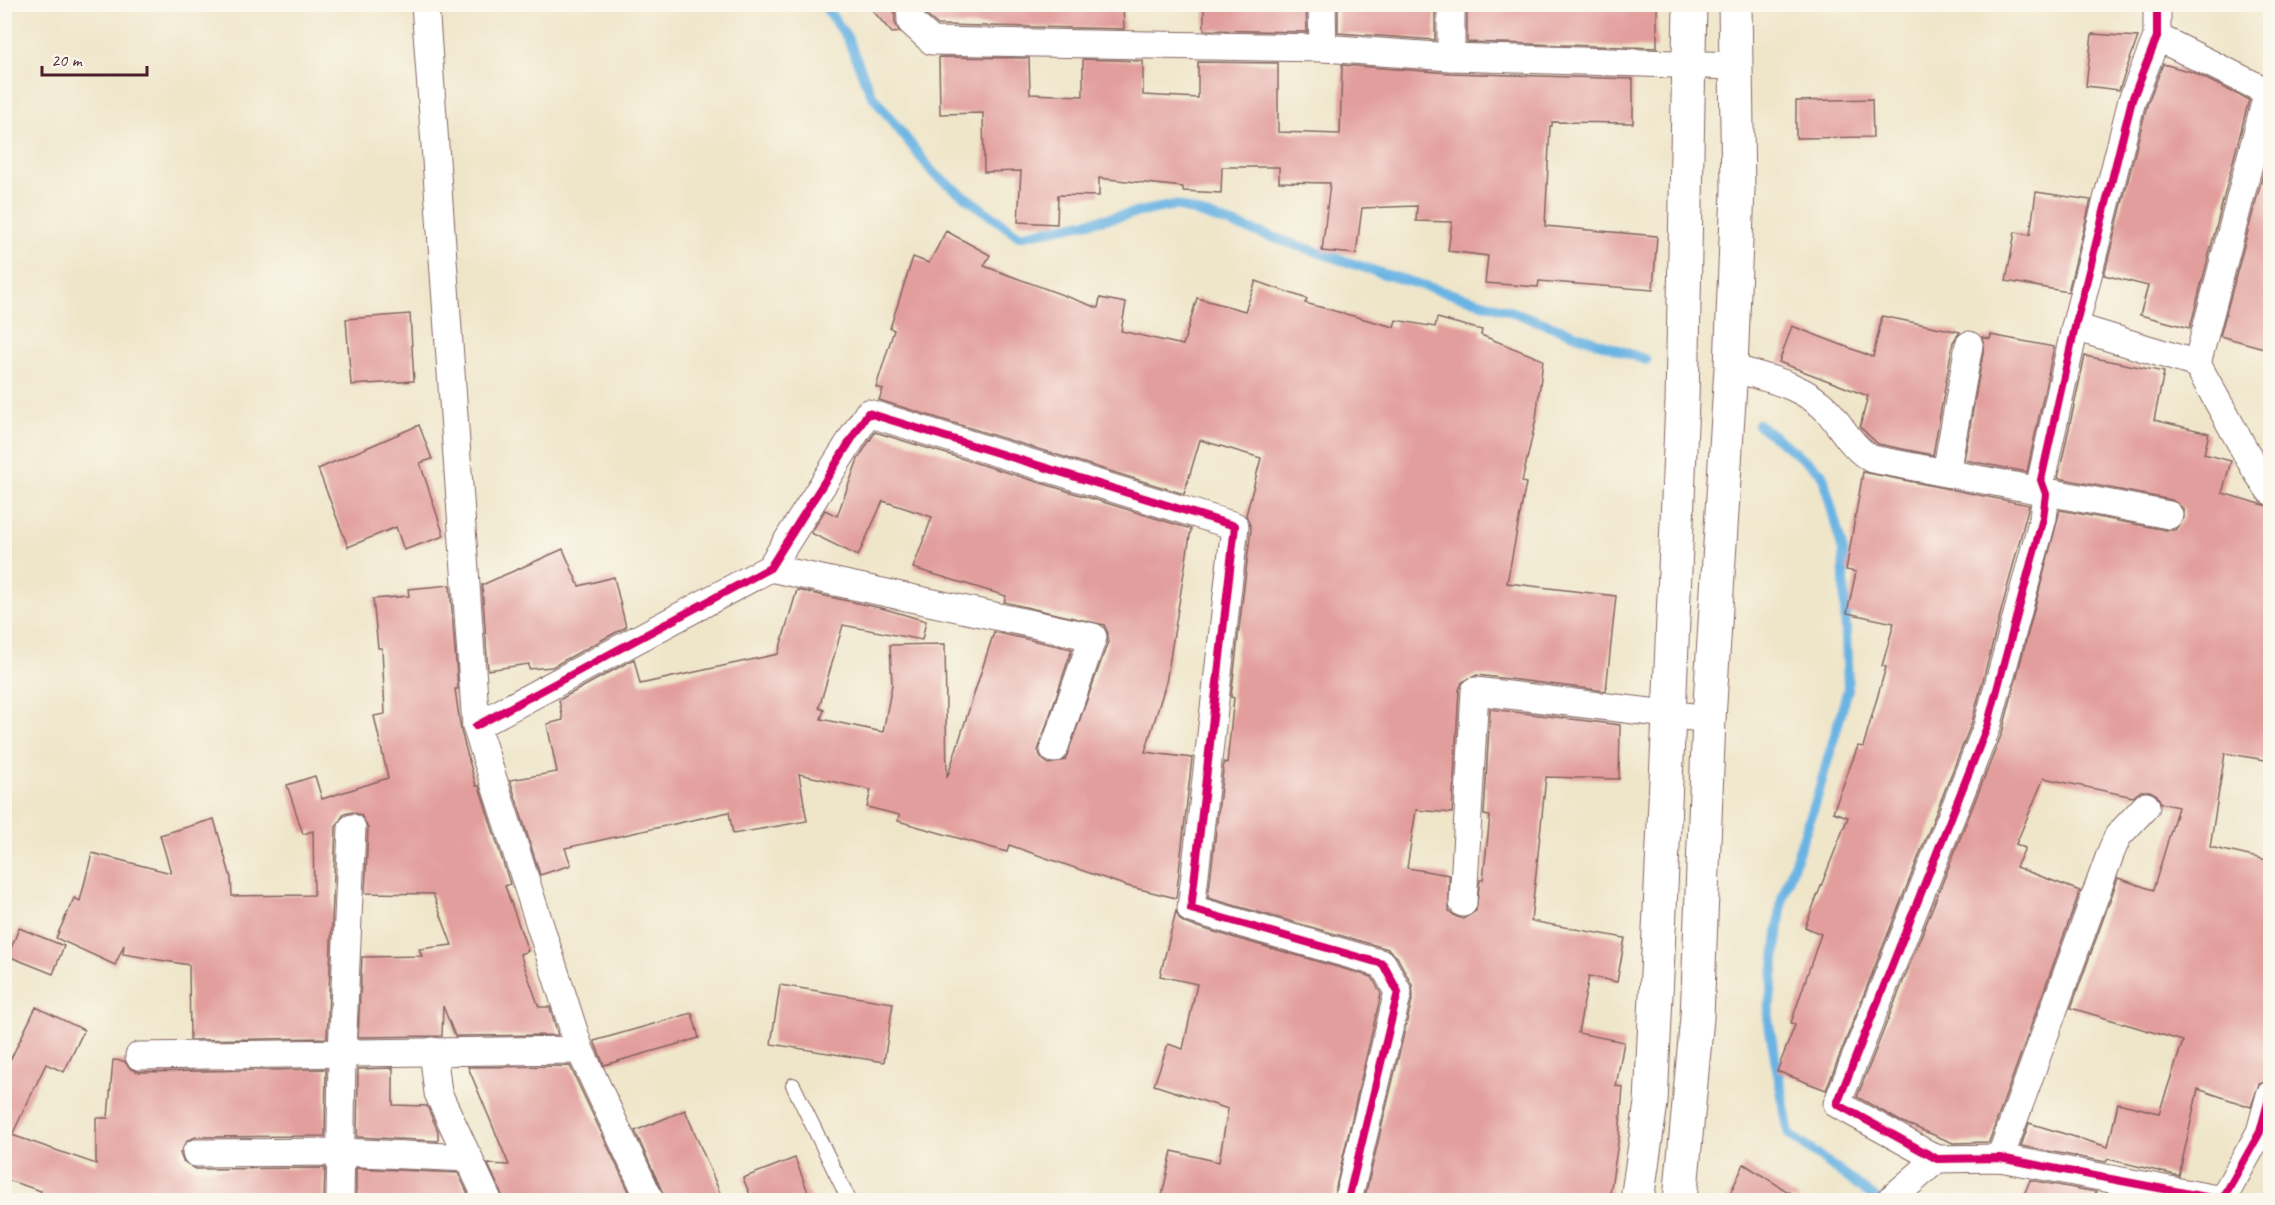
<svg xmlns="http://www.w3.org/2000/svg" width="2275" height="1205" font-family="Caveat,sans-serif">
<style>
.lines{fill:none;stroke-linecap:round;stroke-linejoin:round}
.stream{stroke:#6bb4e3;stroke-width:10}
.building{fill:#e29e9c}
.service-casing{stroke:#846563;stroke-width:16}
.minor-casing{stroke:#846563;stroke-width:29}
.secondary-casing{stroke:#846563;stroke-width:35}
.service{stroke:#fff;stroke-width:14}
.minor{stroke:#fff;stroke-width:27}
.secondary{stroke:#fff;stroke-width:33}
.cycleway-casing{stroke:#fbf7ec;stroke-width:11}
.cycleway{stroke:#d6006c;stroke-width:8}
</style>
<rect width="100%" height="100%" fill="#fbf7ec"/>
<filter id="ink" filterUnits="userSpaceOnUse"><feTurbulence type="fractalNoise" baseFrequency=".0167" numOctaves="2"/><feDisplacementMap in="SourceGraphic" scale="12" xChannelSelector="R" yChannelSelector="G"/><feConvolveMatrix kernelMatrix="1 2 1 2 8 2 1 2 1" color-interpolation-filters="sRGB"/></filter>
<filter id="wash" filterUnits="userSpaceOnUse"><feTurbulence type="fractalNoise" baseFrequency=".008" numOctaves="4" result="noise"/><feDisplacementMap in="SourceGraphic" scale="24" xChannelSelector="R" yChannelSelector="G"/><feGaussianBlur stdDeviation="1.35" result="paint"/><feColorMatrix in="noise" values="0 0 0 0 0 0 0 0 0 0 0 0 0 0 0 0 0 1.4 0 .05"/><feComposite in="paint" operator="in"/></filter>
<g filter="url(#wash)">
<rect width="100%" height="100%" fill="#efe6ca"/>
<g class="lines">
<g class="stream">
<polyline points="823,4 847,37 871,94 934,174 1019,236 1175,205 1384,274 1510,311 1646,360"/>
<polyline points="1758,424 1822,473 1843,551 1848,689 1816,801 1782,899 1768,1019 1789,1134 1878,1200"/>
</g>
</g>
<g id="blocks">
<g class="building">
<polygon points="867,4 894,4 895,23 900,32 892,33"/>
<polygon points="926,4 1123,4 1124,29 938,25 926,15"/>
<polygon points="1204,4 1306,4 1307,32 1204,30"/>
<polygon points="1338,4 1435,4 1435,40 1338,33"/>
<polygon points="1467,4 1657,4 1657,48 1467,42"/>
<polygon points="2092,34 2138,37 2119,90 2086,86"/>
<polygon points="939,57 1029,58 1030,94 1083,96 1083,59 1143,61 1143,95 1198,98 1198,62 1278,63 1278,132 1340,134 1342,65 1450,73 1633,79 1633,123 1552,122 1552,126 1550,126 1545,226 1657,236 1653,290 1539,281 1538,287 1485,283 1488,256 1448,251 1452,222 1416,221 1417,206 1362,208 1356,254 1322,251 1330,183 1279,182 1279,167 1222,167 1221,193 1183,191 1183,187 1099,178 1099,196 1058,195 1057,224 1018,222 1021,171 984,172 983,113 940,114"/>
<polygon points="2163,64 2192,72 2249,100 2190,328 2140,315 2148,286 2104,275 2147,105"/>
<polygon points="1872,99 1873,137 1796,138 1796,101"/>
<polygon points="2271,144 2271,350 2220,336"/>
<polygon points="2036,192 2091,200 2068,292 2006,281 2015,232 2030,235"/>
<polygon points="946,231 990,255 984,266 1098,308 1100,298 1126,303 1121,331 1183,345 1197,298 1245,311 1256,281 1307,299 1305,303 1394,327 1396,320 1435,327 1437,318 1482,330 1481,335 1543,360 1536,419 1522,482 1526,483 1507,583 1616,596 1606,691 1477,675 1462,682 1459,690 1452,813 1416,810 1407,868 1449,875 1449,911 1455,916 1463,919 1476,911 1480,880 1483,880 1490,816 1484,815 1490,709 1620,725 1619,779 1546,777 1531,921 1625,938 1617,982 1589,976 1578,1033 1624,1042 1616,1086 1623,1087 1619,1137 1609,1200 1364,1200 1413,996 1412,985 1397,957 1388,949 1208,898 1224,762 1227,763 1234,698 1231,697 1251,528 1246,515 1261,458 1200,440 1184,494 879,400 883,389 876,387 894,330 890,328 913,257 929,263"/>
<polygon points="410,314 414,381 351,385 346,319"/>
<polygon points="1882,316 1960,332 1953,342 1933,455 1878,444 1860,427 1868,396 1779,362 1792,326 1873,357"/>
<polygon points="1991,335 2054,347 2027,472 1964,460 1984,348 1982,337 1990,339"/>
<polygon points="2085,356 2164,372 2154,420 2209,433 2204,454 2231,461 2222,493 2271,507 2271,761 2225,753 2210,847 2271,861 2271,1080 2259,1084 2251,1107 2198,1089 2179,1176 2108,1159 2106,1162 2021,1146 2029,1123 2108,1147 2118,1103 2159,1113 2183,1041 2071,1008 2118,878 2153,890 2178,807 2161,803 2157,795 2150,791 2141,791 2133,797 2044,778 2016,844 2025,848 2016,867 2080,891 1989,1142 1953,1143 1900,1121 1857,1097 2002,733 2060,510 2166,530 2175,530 2184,518 2184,509 2172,500 2058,478"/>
<polygon points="419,425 432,459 420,463 444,536 404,550 396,527 348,547 318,469"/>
<polygon points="875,432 1191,529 1166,683 1145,752 1192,758 1176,898 1127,886 1009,845 1007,852 898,821 899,815 867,807 871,790 799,774 807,821 733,834 729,812 565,848 571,865 540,875 510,780 557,772 547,724 563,720 559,700 634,659 640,684 778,654 797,590 885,609 926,621 922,640 843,625 819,708 824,710 821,719 883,732 892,685 890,645 945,644 947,778 994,632 1072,649 1038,751 1042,759 1049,764 1065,760 1108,642 1108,633 1104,625 1004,602 1006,596 913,568 932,517 883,501 858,556 811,533 825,510 837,516 858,459"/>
<polygon points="1863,472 2029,505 1972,722 1826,1090 1777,1071 1795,1025 1791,1023 1821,934 1805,927 1848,817 1833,812 1858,746 1863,747 1886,667 1882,666 1894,623 1847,613 1856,572 1846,570"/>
<polygon points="563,549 579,586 614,577 626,627 552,667 529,669 529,664 488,670 482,585"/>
<polygon points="450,585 458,689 455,689 461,731 476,786 479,786 510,884 505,886 528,951 520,954 539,1007 550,1007 558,1035 455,1036 443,1006 442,1036 358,1037 362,957 422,956 419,949 452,945 433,894 365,893 368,828 361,815 353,812 344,814 336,827 327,1038 190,1040 189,965 123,954 124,945 115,965 56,938 74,898 80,901 92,853 171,873 160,835 214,819 231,878 232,896 314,895 313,831 303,834 287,785 315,776 322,799 388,778 374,716 385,714 382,648 378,648 373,599 409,596 408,589"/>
<polygon points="1176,911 1180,920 1187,924 1372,977 1381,994 1333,1200 1161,1200 1172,1151 1219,1162 1228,1109 1154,1085 1168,1044 1183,1049 1197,984 1160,976"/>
<polygon points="19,928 64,946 53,974 8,956"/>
<polygon points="780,985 893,1003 884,1062 771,1044"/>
<polygon points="36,1007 84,1030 64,1072 46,1064 12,1135 96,1164 96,1118 108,1118 113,1060 124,1061 131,1069 139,1072 326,1069 325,1136 196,1137 188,1140 180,1153 183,1161 196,1169 325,1168 324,1200 38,1200 41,1191 4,1179 4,1073"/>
<polygon points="692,1013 699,1038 604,1065 594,1041"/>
<polygon points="570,1066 633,1200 504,1200 488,1164 509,1165 468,1067"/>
<polygon points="393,1068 393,1105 427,1106 438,1131 438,1141 357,1137 358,1069"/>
<polygon points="685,1110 723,1200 666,1200 635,1131"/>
<polygon points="795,1158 811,1200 752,1200 743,1178"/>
<polygon points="1744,1164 1801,1200 1727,1200"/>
<polygon points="356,1168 458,1173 471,1200 356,1200"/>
<polygon points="2030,1180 2096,1192 2093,1200 2022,1200"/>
</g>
</g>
</g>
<g filter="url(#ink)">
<use href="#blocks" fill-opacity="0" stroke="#846563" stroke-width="1.5"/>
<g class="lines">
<g class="service-casing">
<polyline id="service" points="793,1085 849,1200"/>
</g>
<g class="minor-casing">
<g id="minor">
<polyline points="425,4 476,726 580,1050 650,1200"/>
<polyline points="910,4 911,22 932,41 1323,48 1451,57 1736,66"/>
<polyline points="1322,4 1323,48"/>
<polyline points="2157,4 2157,37 2132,100 2075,327 2041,480 2046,494 2043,518 1987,727 1837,1104 1937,1159 2000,1158 2222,1200 2260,1132 2270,1095"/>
<polyline points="2157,37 2270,93"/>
<polyline points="1451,57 1451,4"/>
<polyline points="2075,327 2197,364 2255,469 2270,491"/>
<polyline points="2197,364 2268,91"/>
<path d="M1731 368C1765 378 1802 384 1828 411 1842 427 1852 448 1872 459L2169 515"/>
<polyline points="1946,473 1969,345"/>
<polyline points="770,568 1093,637 1054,749"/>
<polyline points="476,726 770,568 868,413 1235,526 1191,909 1383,964 1398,992 1348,1200"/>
<polyline points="1463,903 1475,691 1709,719"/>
<polyline points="433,1051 438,1093 488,1200"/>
<polyline points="139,1056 580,1050"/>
<polyline points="196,1153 341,1152 469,1158"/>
<polyline points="2000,1158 2111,852 2118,836 2146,806"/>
<polyline points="340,1200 342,1053 352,828"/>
<polyline points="1890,1200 1937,1159"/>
</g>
</g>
<g class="secondary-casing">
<g id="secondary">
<polyline points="1637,1200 1651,1103 1669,716 1682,401 1690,4"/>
<polyline points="1680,1200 1697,1018 1709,719 1731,368 1738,189 1735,4"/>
</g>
</g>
<use href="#service" class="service"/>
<use href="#minor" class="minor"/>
<use href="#secondary" class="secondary"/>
<g class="cycleway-casing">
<g id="cycleway">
<polyline points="2157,4 2157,37 2132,100 2075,327 2041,480 2046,494 2043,518 1987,727 1837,1104 1937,1159 2000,1158 2222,1200 2260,1132 2270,1095"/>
<polyline points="476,726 770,568 868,413 1235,526 1191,909 1383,964 1398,992 1348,1200"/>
</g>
</g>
<use href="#cycleway" class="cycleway"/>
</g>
</g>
<rect width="2275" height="1205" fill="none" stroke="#fbf7ec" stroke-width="24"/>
<path d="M42 66v9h105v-9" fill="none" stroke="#4a1f2b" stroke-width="3"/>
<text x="51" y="66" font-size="18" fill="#4a1f2b" stroke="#fbf7ec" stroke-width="4.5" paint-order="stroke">20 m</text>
</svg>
